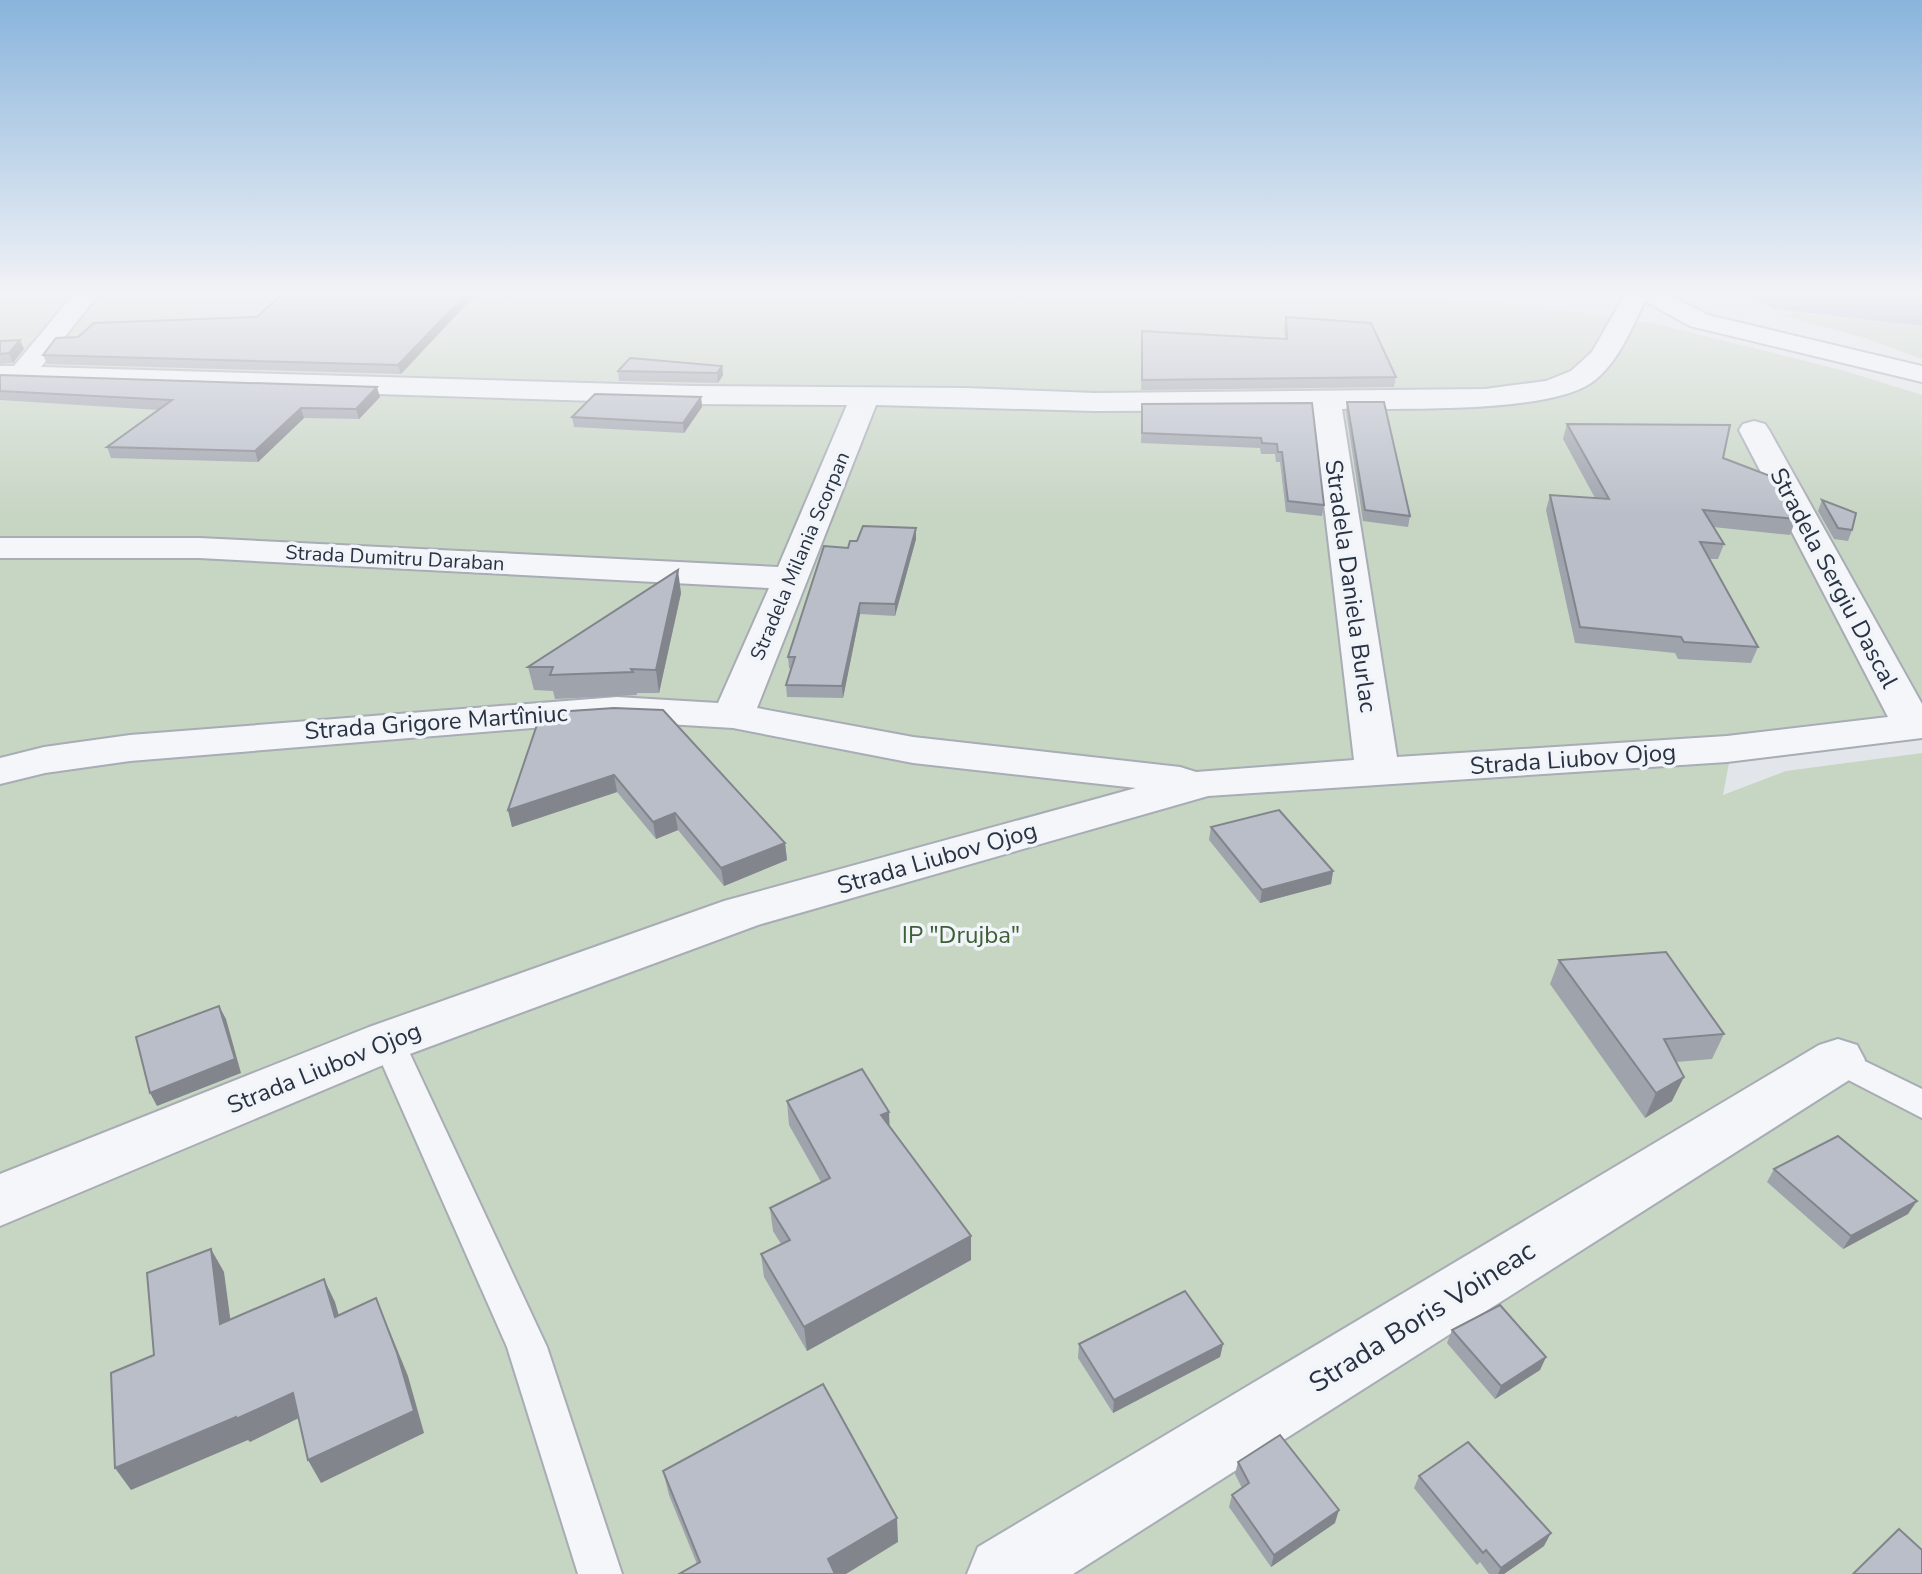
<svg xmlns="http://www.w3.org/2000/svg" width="1922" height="1574" font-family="'Nunito Sans',sans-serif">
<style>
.green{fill:#c7d5c3}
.water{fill:#9cb3cb}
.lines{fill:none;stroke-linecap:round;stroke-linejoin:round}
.service-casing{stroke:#a7acb5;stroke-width:4}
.minor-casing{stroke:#a7acb5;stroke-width:4}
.service{fill:#f5f6f9;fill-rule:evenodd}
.minor{fill:#f5f6f9;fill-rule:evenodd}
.wall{fill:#9fa3ac}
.shaded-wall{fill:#82858c}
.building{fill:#b9bec8;stroke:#82858c;stroke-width:2}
.labels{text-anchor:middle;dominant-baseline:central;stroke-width:7;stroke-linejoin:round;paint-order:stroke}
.far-street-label{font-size:20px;fill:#293243;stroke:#f1f4f8}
.street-label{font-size:24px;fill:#293243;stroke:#f1f4f8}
.park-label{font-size:24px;fill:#3e5f36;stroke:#f1f4f8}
.near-street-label{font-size:28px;fill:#293243;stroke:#f1f4f8}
</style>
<rect width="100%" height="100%" fill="#e2e5ea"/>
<g class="green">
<polygon points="0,296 1064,296 1487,300 1653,323 1845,371 1922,395 1922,739 1729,763 1723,795 1786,771 1922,753 1922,1574 0,1574"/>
<polygon points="1797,312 1922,326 1922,359 1865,338 1780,315"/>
</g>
<polygon class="water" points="1746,296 1922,296 1922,326 1774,309"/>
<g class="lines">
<g class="service-casing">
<g id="service">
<polygon points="388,1029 399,1032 404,1041 547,1347 622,1574 578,1574 507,1347 372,1041 377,1032"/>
<polygon points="1838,1048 1922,1089 1922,1118 1827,1069 1822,1060 1827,1051"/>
</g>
</g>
<g class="minor-casing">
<g id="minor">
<path d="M72 296H97L41 367 692 386 965 388 1095 393 1485 389 1546 381 1571 371 1592 352 1624 296H1672L1708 315 1922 366V382L1690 326 1645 301C1631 329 1618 364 1591 383 1544 414 1401 408 1342 409L1397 757 1727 736 1888 717 1739 430 1743 424 1754 421 1765 424 1769 430 1922 704V738L1727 762 1208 796 758 925 407 1055 0 1226V1174L369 1027 724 901 1136 788 913 763 733 728 617 721 130 761 45 773 0 784V758L44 747 130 735 617 697 718 703 769 588 199 558H0V538H199L778 567 847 405 692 404 0 382V366H14ZM876 405 1095 411 1313 410 1354 760 1196 772 1180 767 913 737 757 708Z"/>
<polygon points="1838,1039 1857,1045 1865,1060 1857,1075 1073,1574 967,1574 978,1547 1819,1045"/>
</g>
</g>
<use href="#service" class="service"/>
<use href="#minor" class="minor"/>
</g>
<g class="wall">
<polygon points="280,296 474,296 401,374 47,364 43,355 78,337 257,317"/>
<polygon points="1286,317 1396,377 1394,387 1141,390 1142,331 1285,339 1284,326"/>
<polygon points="20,340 24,349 13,363 0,364 0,341"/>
<polygon points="722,366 723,375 718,383 619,381 618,371"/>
<polygon points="0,375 380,397 359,419 304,418 258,462 111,458 107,447 159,410 0,400"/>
<polygon points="701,397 702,407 684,433 574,427 572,417"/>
<polygon points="1347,402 1410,516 1408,527 1363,521 1346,412"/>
<polygon points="1312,403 1324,505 1322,516 1286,512 1280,462 1276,462 1275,454 1261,454 1260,448 1141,443 1142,404"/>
<polygon points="1567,424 1723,458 1796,519 1790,535 1713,527 1724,544 1718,559 1709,559 1758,647 1751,663 1678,659 1675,653 1575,643 1546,510 1550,495 1595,498 1563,439"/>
<polygon points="1822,500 1852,530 1848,541 1834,539 1818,511"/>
<polygon points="916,528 916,539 895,616 860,614 843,698 787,697 786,685 791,669 789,668 788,657 848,548 857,541"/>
<polygon points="681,593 659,693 637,693 637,695 555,699 553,691 534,690 528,667"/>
<polygon points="541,713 785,843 787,860 724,886 678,830 656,839 617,792 512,827 508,810"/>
<polygon points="1211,827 1333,871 1331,884 1260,903 1209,840"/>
<polygon points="1559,960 1724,1034 1712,1059 1676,1062 1672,1101 1645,1118 1550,984"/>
<polygon points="787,1101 890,1126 971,1260 807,1351 764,1277 761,1254 781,1244 773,1231 770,1208 821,1182 789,1125"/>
<polygon points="1774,1169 1908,1214 1843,1249 1767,1182"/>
<polygon points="1452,1330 1546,1357 1540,1370 1495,1399 1447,1343"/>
<polygon points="1079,1344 1223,1344 1220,1357 1113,1413 1078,1358"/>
<polygon points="1238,1462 1335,1523 1271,1567 1229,1507 1232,1495 1242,1488 1235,1474"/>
<polygon points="663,1471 898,1542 697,1564 669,1495"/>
<polygon points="1419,1476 1544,1546 1504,1574 1489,1574 1480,1562 1477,1565 1414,1488"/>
</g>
<g class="shaded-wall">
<polygon points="464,296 474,296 401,374 398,365"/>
<polygon points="20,340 24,349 13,363 9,353"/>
<polygon points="722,366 723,375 718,383 717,373"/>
<polygon points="377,387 380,397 359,419 356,409"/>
<polygon points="701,397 702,407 684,433 683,423"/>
<polygon points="301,408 304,418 258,462 255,451"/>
<polygon points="916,528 916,539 895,616 895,604"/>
<polygon points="678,570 681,593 659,693 656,670"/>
<polygon points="860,603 860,614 843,698 842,686"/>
<polygon points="614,775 617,792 512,827 508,810"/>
<polygon points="675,813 678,830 656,839 653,822"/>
<polygon points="785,843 787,860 724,886 721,868"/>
<polygon points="1333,871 1331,884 1260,903 1262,890"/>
<polygon points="219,1006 226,1019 241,1073 157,1106 150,1093"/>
<polygon points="1684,1077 1672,1101 1645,1118 1656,1093"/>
<polygon points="889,1112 890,1135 881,1115"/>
<polygon points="1917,1201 1908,1214 1843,1249 1851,1236"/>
<polygon points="971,1236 971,1260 807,1351 804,1327"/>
<polygon points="211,1249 224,1272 234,1347 220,1324"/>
<polygon points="324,1279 335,1302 346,1340 335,1317"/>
<polygon points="376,1298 408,1376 424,1433 321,1483 308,1460"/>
<polygon points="1223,1344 1220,1357 1113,1413 1114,1400"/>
<polygon points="1546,1357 1540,1370 1495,1399 1501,1386"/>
<polygon points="293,1393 305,1415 250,1442 248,1440 131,1490 115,1468"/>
<polygon points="1339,1510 1335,1523 1271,1567 1274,1555"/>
<polygon points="897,1518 898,1542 846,1574 830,1574 828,1559"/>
<polygon points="1551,1533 1544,1546 1504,1574 1498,1574 1501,1568"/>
</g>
<g class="building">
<polygon points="280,296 464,296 398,365 43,355 56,338 78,337 94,323 257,317"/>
<polygon points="1286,317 1371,323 1396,377 1142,380 1142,331 1287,339"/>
<polygon points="20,340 9,353 0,354 0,341"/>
<polygon points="630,358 722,366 717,373 618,371"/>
<polygon points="0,375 377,387 356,409 301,408 255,451 107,447 172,400 0,391"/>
<polygon points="595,394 701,397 683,423 572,417"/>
<polygon points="1347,402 1384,402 1410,516 1365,510"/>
<polygon points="1312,403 1324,505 1288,501 1282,452 1278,452 1277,444 1262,443 1261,438 1142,433 1142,404"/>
<polygon points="1567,424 1730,425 1723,458 1773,477 1796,519 1703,510 1724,544 1700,542 1758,647 1684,642 1681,637 1580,627 1550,495 1609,499"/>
<polygon points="1822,500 1856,513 1852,530 1838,528"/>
<polygon points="863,526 916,528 895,604 860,603 842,686 786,685 795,657 788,657 824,546 848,548 850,541 857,541"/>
<polygon points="678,570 656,670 631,669 633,672 550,675 553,667 528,667"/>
<polygon points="614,708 663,710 785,843 721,868 675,813 653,822 614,775 508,810 541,713"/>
<polygon points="1279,810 1333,871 1262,890 1211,827"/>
<polygon points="1666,952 1724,1034 1664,1039 1684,1077 1656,1093 1559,960"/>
<polygon points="219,1006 235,1059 150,1093 136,1037"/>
<polygon points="862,1069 889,1112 881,1115 971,1236 804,1327 761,1254 790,1240 770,1208 830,1178 787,1101"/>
<polygon points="1838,1136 1917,1201 1851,1236 1774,1169"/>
<polygon points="211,1249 220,1324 324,1279 335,1317 376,1298 397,1353 414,1411 308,1460 293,1393 236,1419 236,1417 115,1468 111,1373 154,1355 147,1273"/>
<polygon points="1185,1291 1223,1344 1114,1400 1079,1344"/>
<polygon points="1500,1305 1546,1357 1501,1386 1452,1330"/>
<polygon points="823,1384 897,1518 828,1559 835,1574 679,1574 700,1562 663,1471"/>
<polygon points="1280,1435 1339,1510 1274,1555 1232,1495 1249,1483 1238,1462"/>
<polygon points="1468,1442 1551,1533 1501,1568 1486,1550 1483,1553 1419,1476"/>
<polygon points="1899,1529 1922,1550 1922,1574 1853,1574"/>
</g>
<linearGradient id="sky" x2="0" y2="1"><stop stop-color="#89b4dc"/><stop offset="0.57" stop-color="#f2f3f6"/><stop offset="1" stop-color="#f2f3f6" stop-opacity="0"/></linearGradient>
<rect width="1922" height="516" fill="url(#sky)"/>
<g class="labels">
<g class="far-street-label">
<text transform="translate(800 556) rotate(-67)">Stradela Milania Scorpan</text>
<text transform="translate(395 558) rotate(3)">Strada Dumitru Daraban</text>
</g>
<g class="street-label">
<text transform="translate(1834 578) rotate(62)">Stradela Sergiu Dascal</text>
<text transform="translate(1351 586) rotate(82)">Stradela Daniela Burlac</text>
<text transform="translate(436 722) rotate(-4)">Strada Grigore Martîniuc</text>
<text transform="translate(1573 759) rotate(-4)">Strada Liubov Ojog</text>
<text transform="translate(937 858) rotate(-16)">Strada Liubov Ojog</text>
<text transform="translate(324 1068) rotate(-22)">Strada Liubov Ojog</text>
</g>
<g class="park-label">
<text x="961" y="935">IP "Drujba"</text>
</g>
<g class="near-street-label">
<text transform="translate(1422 1317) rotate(-32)">Strada Boris Voineac</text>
</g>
</g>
</svg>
